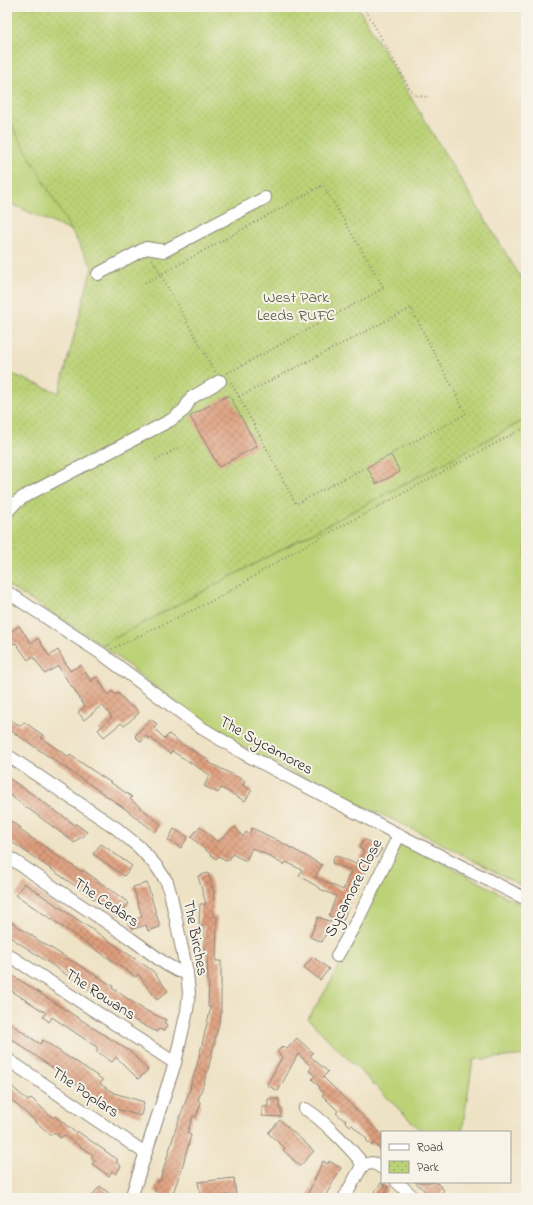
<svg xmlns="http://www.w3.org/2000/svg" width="533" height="1205" font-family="'Indie Flower',sans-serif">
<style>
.green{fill:#bbd277;stroke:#737e51}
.park{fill:url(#park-dots);stroke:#737e51}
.building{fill:url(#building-cross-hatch)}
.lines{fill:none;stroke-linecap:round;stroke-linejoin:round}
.minor-casing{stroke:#8c8678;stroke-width:14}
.path{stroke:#8c8678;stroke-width:2;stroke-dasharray:1 3;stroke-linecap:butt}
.minor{stroke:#fff;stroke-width:12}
.labels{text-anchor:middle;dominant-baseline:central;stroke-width:4;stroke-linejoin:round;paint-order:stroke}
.park-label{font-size:16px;fill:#4f553e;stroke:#f7f3e8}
.street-label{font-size:16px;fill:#2b2b2b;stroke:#f7f3e8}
</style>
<defs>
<pattern id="park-dots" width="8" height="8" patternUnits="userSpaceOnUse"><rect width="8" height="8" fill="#bbd277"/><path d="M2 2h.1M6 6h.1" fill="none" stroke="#a1b467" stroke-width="1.8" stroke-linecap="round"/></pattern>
<pattern id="building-cross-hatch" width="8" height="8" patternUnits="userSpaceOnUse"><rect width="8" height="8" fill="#de9e7d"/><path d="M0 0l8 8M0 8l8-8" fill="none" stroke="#b48167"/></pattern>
</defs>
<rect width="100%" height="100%" fill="#f7f3e8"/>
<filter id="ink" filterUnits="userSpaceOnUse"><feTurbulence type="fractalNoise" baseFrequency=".025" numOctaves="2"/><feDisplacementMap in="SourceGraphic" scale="8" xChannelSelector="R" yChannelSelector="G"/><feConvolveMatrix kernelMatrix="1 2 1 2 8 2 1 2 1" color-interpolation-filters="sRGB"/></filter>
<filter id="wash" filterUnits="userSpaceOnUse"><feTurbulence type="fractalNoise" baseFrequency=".012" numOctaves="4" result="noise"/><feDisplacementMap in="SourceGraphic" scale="16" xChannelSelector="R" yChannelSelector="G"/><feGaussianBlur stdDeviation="0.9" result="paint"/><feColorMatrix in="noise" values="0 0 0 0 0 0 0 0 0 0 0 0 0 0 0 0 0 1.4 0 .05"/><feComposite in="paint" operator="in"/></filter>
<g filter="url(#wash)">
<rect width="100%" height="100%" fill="#eee2c4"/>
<g class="green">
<polygon points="7,117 73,232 7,202"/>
<polygon points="526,419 526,888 425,835 258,756 217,731 163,693 102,645"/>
<polygon points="402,841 526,907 526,1055 473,1060 462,1132 422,1132 308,1019 332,980"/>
</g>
<polygon class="park" points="7,7 358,7 414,103 526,286 526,419 102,645 7,585 7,372 59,393 92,267 7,117"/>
<g id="blocks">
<g class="building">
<polygon points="229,395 257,446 219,467 190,416"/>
<polygon points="391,455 400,472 376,484 367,467"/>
<polygon points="19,626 31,643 38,638 49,656 58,650 70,671 81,665 91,681 97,677 108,695 112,691 116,695 118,693 131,707 133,706 139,713 124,726 121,723 104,737 98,730 112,717 102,705 84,720 78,712 85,707 72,686 71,686 58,666 45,674 33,656 28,660 16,643 14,644 7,634"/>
<polygon points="7,718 21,726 24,722 43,735 41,738 69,757 70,755 132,797 130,799 161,824 155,832 124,808 7,728"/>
<polygon points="150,719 157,724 154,728 165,739 169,734 180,743 209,760 208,762 245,781 243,785 252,790 245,801 221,788 218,793 204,786 210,775 172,751 170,754 150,737 149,739 146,736 141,742 135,736"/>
<polygon points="7,777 25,789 75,825 76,824 87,832 84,836 78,839 75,843 7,793"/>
<polygon points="7,819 21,828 20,830 82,872 83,870 129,903 120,915 95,898 94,899 12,842 7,849"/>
<polygon points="200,826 217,842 235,827 243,837 246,832 249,834 252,828 273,838 322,865 315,877 343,890 351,870 332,863 335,855 356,864 364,851 359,848 364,839 382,849 376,858 372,856 364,870 365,871 357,894 353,892 343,921 329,916 336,896 320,889 320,888 299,876 302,870 286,862 284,865 260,851 260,852 252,848 246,861 232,854 229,860 225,861 219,856 216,859 191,837"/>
<polygon points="174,829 188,837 181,848 168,840"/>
<polygon points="101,844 132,866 124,876 93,854"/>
<polygon points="208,873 214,893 213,916 217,917 216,961 221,961 221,1014 209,1066 198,1101 201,1103 196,1117 193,1116 187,1133 191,1135 182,1168 171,1198 163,1198 164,1195 154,1191 158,1180 160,1181 176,1128 191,1087 190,1087 197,1065 211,1007 208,1007 209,982 208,982 207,954 204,954 204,926 199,926 200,904 206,904 198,876"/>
<polygon points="24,883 153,971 168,991 157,1000 138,974 136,977 16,895"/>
<polygon points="147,883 160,927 148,931 146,925 133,929 130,921 142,917 133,887"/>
<polygon points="318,917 331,922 322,942 310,937"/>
<polygon points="7,919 41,942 113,986 112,988 143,1009 166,1020 164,1023 168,1025 164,1031 159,1029 157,1032 136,1021 7,935"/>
<polygon points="313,957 329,969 320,980 304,967"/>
<polygon points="7,972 131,1052 148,1070 138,1079 116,1057 112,1062 96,1051 98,1048 52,1017 49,1022 43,1017 46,1013 7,988"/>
<polygon points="7,1021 40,1044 43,1040 71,1059 71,1058 103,1080 100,1084 114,1093 144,1102 141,1116 109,1107 7,1036"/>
<polygon points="297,1038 313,1053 310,1056 328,1072 323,1077 382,1135 382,1151 374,1143 372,1146 366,1140 367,1139 352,1125 350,1126 345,1121 346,1119 344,1120 336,1113 338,1111 322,1095 324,1094 319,1088 320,1087 312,1079 315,1076 309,1071 312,1067 298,1054 278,1091 267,1085 282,1057 277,1052 283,1046 287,1049"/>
<polygon points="7,1082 28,1101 31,1098 53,1118 55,1116 76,1133 77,1131 118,1160 116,1162 121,1166 116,1174 112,1171 109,1176 92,1164 95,1160 91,1158 93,1155 64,1135 61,1138 54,1132 51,1135 45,1130 7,1096"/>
<polygon points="268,1099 279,1099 279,1108 281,1108 281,1117 262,1116 262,1107 268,1107"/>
<polygon points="280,1120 314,1151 300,1166 283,1150 285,1148 268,1133"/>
<polygon points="323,1161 328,1164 329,1161 341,1168 324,1198 306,1198"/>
<polygon points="234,1178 236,1195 201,1198 198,1182"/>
<polygon points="415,1182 436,1182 444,1190 437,1198 421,1198 426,1192"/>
<polygon points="381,1183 388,1187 383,1198 370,1198"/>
<polygon points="100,1186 115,1198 90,1198"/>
</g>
</g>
</g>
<g filter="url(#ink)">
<use href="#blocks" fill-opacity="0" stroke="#8c8678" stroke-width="1"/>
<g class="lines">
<g class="minor-casing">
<g id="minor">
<polyline points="98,274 146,248 164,251 265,198"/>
<polyline points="7,512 15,503 25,496 171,420 184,410 191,398 220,381"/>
<polyline points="7,592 102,654 200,727 245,754 399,835 526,899"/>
<polyline points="7,755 116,828 139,847 157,867 167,882 171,896 187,973 189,993 187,1011 175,1063 131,1198"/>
<polyline points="7,856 130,938 167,965 178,971 187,973"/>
<polyline points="7,954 175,1063"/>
<polyline points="337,956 359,917 399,835"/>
<polyline points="7,1059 145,1153"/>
<path d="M305 1109C318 1115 348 1146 358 1158 360 1160 361 1163 362 1166"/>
<path d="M362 1166C370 1162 375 1162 382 1168"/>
<polyline points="397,1182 412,1196"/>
<polyline points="344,1198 362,1166"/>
</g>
</g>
<g class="path">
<polyline points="364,7 412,93 418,96 429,97"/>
<polyline points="152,259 215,372"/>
<polyline points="145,283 323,185 384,288 226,374"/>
<polyline points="231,382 296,504 364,468"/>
<polyline points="239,397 411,308 466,414 392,453"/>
<polyline points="156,460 180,447"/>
<polyline points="112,649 218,598 292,553 526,427"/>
</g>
<use href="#minor" class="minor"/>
</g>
</g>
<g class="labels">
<g class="park-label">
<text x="296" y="298">West Park<tspan x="296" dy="18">Leeds RUFC</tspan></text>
</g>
<g class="street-label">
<text transform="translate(266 746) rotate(29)">The Sycamores</text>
<text transform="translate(354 888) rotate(-63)">Sycamore Close</text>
<text transform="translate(106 903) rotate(34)">The Cedars</text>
<text transform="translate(195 938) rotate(79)">The Birches</text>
<text transform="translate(100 995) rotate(33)">The Rowans</text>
<text transform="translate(85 1093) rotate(34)">The Poplars</text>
</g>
</g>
<rect width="533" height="1205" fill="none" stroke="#f7f3e8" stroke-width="24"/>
<rect x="381" y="1131" width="130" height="52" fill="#f7f3e8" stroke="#a5a39c"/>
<rect x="389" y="1144" width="20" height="6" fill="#ffffff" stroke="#a5a39c"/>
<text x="417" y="1151" font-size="12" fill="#2b2b2b">Road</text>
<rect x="389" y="1161" width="20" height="12" fill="url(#park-dots)" stroke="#a5a39c"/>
<text x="417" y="1171" font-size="12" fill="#2b2b2b">Park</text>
</svg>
